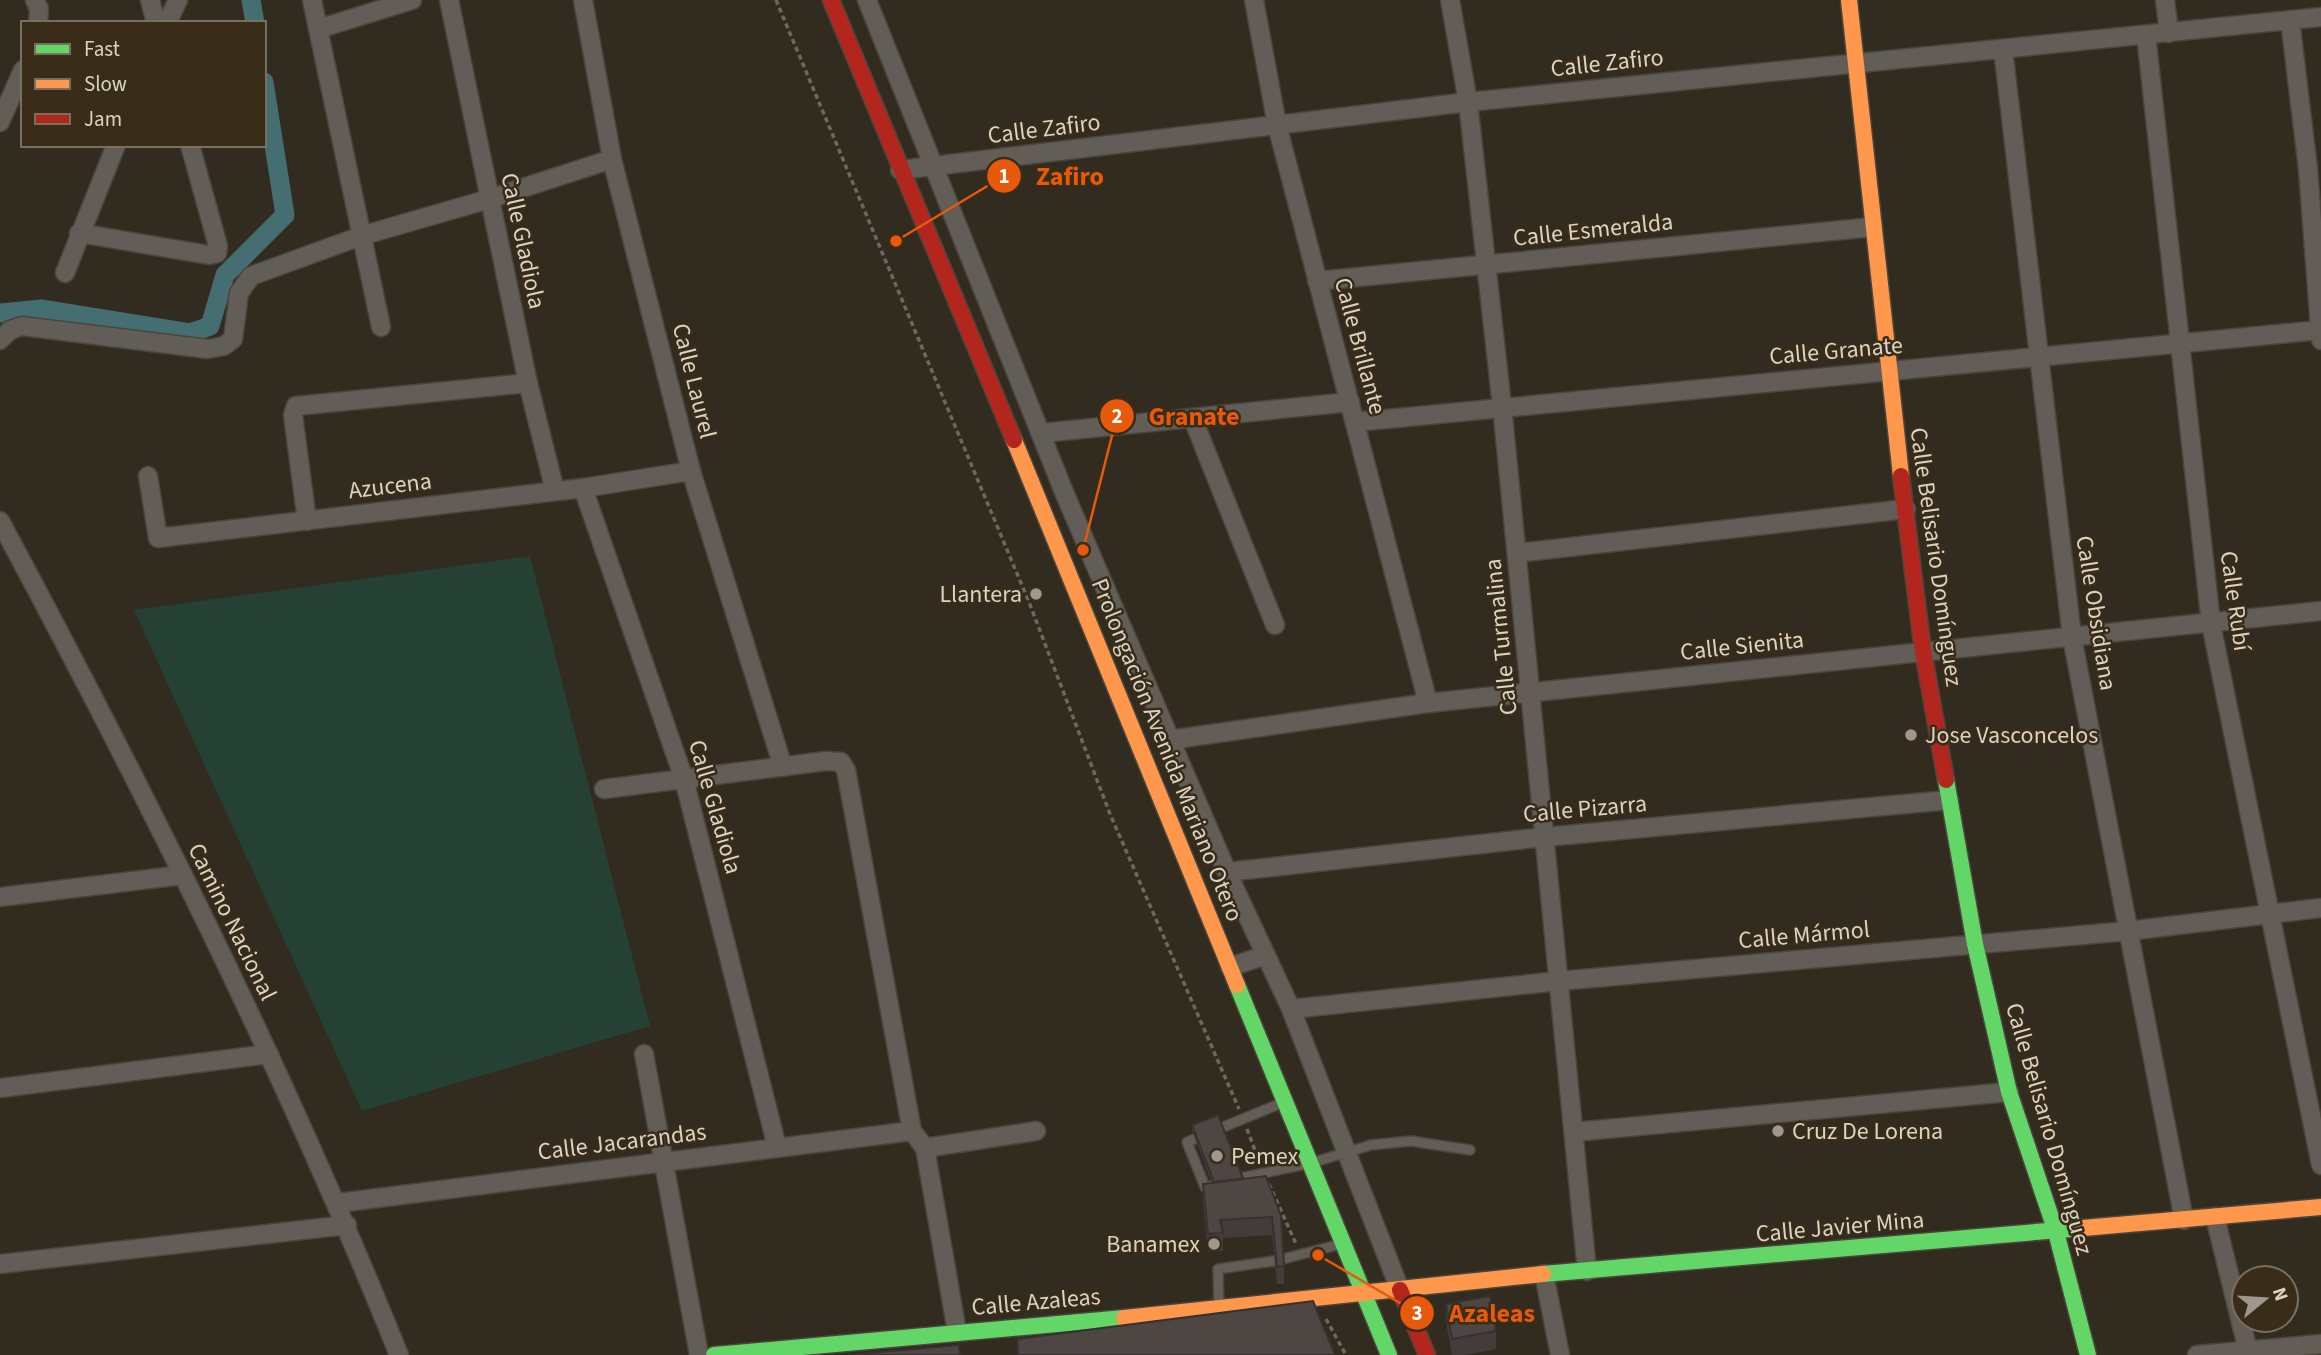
<svg xmlns="http://www.w3.org/2000/svg" width="2321" height="1355" font-family="'Source Sans 3',sans-serif">
<style>
.green{fill:#244133}
.lines{fill:none;stroke-linecap:round;stroke-linejoin:round}
.canal{stroke:#446e71;stroke-width:19}
.lane-casing{stroke:#4b463c;stroke-width:12}
.street-casing{stroke:#4b463c;stroke-width:21}
.fast-casing{stroke:#4b463c;stroke-width:19}
.slow-casing{stroke:#4b463c;stroke-width:19}
.jam-casing{stroke:#4b463c;stroke-width:19}
.path{stroke:#6d6760;stroke-width:3.5;stroke-dasharray:5 3.5;stroke-linecap:butt}
.lane{stroke:#625d56;stroke-width:9}
.street{stroke:#625d56;stroke-width:18}
.fast{stroke:#63d668;stroke-width:16}
.slow{stroke:#ff974d;stroke-width:16}
.jam{stroke:#b3261e;stroke-width:16}
.wall{fill:#433c3a}
.building{fill:#4e4643;stroke:#37312f;stroke-width:2}
.poi-dot{fill:#9f988c;stroke:#392d19;stroke-width:2.5}
.labels{text-anchor:middle;dominant-baseline:central;stroke-width:5;stroke-linejoin:round;paint-order:stroke}
.street-label{font-size:24px;fill:#dad3c6;stroke:#392d19}
.poi-label{font-size:24px;fill:#dad3c6;stroke:#392d19;text-anchor:start}
.leader{fill:none;stroke:#e8590c;stroke-width:2.5}
.callout-dot{fill:#e8590c;stroke:#392d19;stroke-width:2.5}
.mark-label{font-size:21px;text-anchor:middle;font-weight:bold;fill:#fff}
.callout-label{font-size:26px;text-anchor:middle;font-weight:bold;fill:#e8590c;stroke:#392d19;stroke-width:5;stroke-linejoin:round;paint-order:stroke}
</style>
<rect width="100%" height="100%" fill="#322b20"/>
<polygon class="green" points="530,556 650,1026 362,1111 134,610"/>
<g class="lines">
<g class="canal">
<polyline points="251,0 255,23"/>
<polyline points="0,313 41,309 190,333 210,326 225,275 285,215 264,82"/>
</g>
<g class="lane-casing">
<g id="lane">
<polyline points="1231,1180 1311,1163 1371,1145 1411,1141 1470,1150"/>
<polyline points="1211,1186 1205,1187 1187,1142 1284,1102"/>
<polyline points="1283,1259 1341,1244"/>
<polyline points="1219,1308 1218,1269 1274,1261"/>
</g>
</g>
<g class="street-casing">
<g id="street">
<polyline points="35,0 39,9 38,23"/>
<polyline points="150,0 156,23"/>
<polyline points="312,0 381,327"/>
<polyline points="449,0 528,383 555,491"/>
<polyline points="583,0 612,159 691,471 783,767"/>
<polyline points="867,0 1064,492 1227,872 1291,1009 1400,1290"/>
<polyline points="1254,0 1277,125 1428,703"/>
<polyline points="1450,0 1468,102 1502,406 1587,1271"/>
<polyline points="2165,0 2169,33"/>
<polyline points="2290,20 2308,169 2321,340"/>
<polyline points="167,23 178,0"/>
<polyline points="318,29 412,0"/>
<polyline points="2146,35 2211,624 2321,1165"/>
<polyline points="2003,49 2072,637 2184,1220"/>
<polyline points="0,122 23,70"/>
<polyline points="900,170 1468,102 2321,17"/>
<polyline points="79,233 209,255 217,253 218,246 190,145"/>
<polyline points="65,273 116,145"/>
<polyline points="1317,281 1873,227"/>
<polyline points="0,340 10,330 22,326 208,349 224,346 233,339 239,293 251,276 361,236 489,199 612,159"/>
<polyline points="1193,419 1275,625"/>
<polyline points="1355,422 2321,330"/>
<polyline points="1042,433 1350,402"/>
<polyline points="148,476 158,538 583,488 691,471"/>
<polyline points="583,488 684,779 777,1147"/>
<path d="M0 521C146 793 284 1069 399 1355"/>
<polyline points="307,521 293,415 296,406 528,383"/>
<polyline points="1517,553 1906,509"/>
<polyline points="1169,740 1428,703 2321,611"/>
<polyline points="604,789 826,761 841,762 846,770 912,1131 925,1148 957,1332"/>
<polyline points="1227,872 1545,837 1949,800"/>
<polyline points="0,897 183,875"/>
<polyline points="1230,967 1266,955"/>
<polyline points="1291,1009 1559,981 2128,931 2321,908"/>
<polyline points="644,1054 699,1355"/>
<polyline points="0,1088 269,1054"/>
<polyline points="1574,1132 2009,1092"/>
<polyline points="925,1148 1036,1131"/>
<polyline points="338,1203 912,1131"/>
<polyline points="2215,1217 2249,1355"/>
<polyline points="0,1264 347,1225"/>
<polyline points="1544,1274 1560,1355"/>
<polyline points="2197,1355 2321,1344"/>
</g>
</g>
<g class="fast-casing">
<g id="fast">
<polyline points="1946,780 1975,944 2009,1092 2056,1232 2088,1355"/>
<polyline points="1237,985 1389,1355"/>
<polyline points="1543,1274 2083,1228"/>
<polyline points="714,1355 1124,1318"/>
</g>
</g>
<g class="slow-casing">
<g id="slow">
<polyline points="1849,0 1901,476"/>
<polyline points="1014,440 1237,985"/>
<polyline points="2083,1228 2321,1207"/>
<polyline points="1124,1318 1543,1274"/>
</g>
</g>
<g class="jam-casing">
<g id="jam">
<polyline points="831,0 1014,440"/>
<polyline points="1901,476 1923,651 1946,780"/>
<polyline points="1400,1290 1427,1355"/>
</g>
</g>
<g class="path">
<polyline points="776,0 1029,602 1110,814 1239,1109"/>
<polyline points="1247,1129 1259,1161"/>
<polyline points="1269,1184 1296,1244"/>
<polyline points="1326,1319 1346,1355"/>
</g>
<use href="#lane" class="lane"/>
<use href="#street" class="street"/>
<use href="#fast" class="fast"/>
<use href="#slow" class="slow"/>
<use href="#jam" class="jam"/>
</g>
<g class="wall">
<polygon points="1192,1125 1243,1179 1266,1176 1284,1266 1284,1284 1277,1284 1272,1235 1223,1238 1223,1251 1208,1252 1203,1202 1203,1184 1212,1183 1192,1131"/>
<polygon points="1446,1304 1496,1331 1496,1349 1465,1355 1452,1355 1446,1322"/>
</g>
<g class="building">
<polygon points="1218,1115 1243,1178 1240,1179 1214,1182 1192,1125"/>
<polygon points="1266,1176 1281,1216 1284,1266 1277,1267 1272,1217 1220,1220 1223,1233 1208,1234 1203,1184"/>
<polygon points="1490,1296 1496,1331 1452,1339 1446,1304"/>
<polygon points="1313,1301 1335,1355 1018,1355 1017,1339"/>
<polygon points="959,1345 960,1355 847,1355"/>
</g>
<g class="poi-dot">
<circle cx="1036" cy="594" r="7"/>
<circle cx="1911" cy="735" r="7"/>
<circle cx="1778" cy="1131" r="7"/>
<circle cx="1217" cy="1156" r="7"/>
<circle cx="1214" cy="1244" r="7"/>
</g>
<g class="labels">
<g class="street-label">
<text transform="translate(1607 63) rotate(-6)">Calle Zafiro</text>
<text transform="translate(1044 129) rotate(-7)">Calle Zafiro</text>
<text transform="translate(1593 230) rotate(-6)">Calle Esmeralda</text>
<text transform="translate(523 241) rotate(78)">Calle Gladiola</text>
<text transform="translate(1360 346) rotate(75)">Calle Brillante</text>
<text transform="translate(1836 351) rotate(-5)">Calle Granate</text>
<text transform="translate(694 381) rotate(76)">Calle Laurel</text>
<text transform="translate(390 486) rotate(-7)">Azucena</text>
<text transform="translate(1936 557) rotate(82)">Calle Belisario Domínguez</text>
<text transform="translate(2235 601) rotate(82)">Calle Rubí</text>
<text transform="translate(2096 613) rotate(81)">Calle Obsidiana</text>
<text transform="translate(1501 637) rotate(-96)">Calle Turmalina</text>
<text transform="translate(1742 646) rotate(-6)">Calle Sienita</text>
<text transform="translate(1167 750) rotate(68)">Prolongación Avenida Mariano Otero</text>
<text transform="translate(715 807) rotate(74)">Calle Gladiola</text>
<text transform="translate(1585 809) rotate(-5)">Calle Pizarra</text>
<text transform="translate(232 922) rotate(64)">Camino Nacional</text>
<text transform="translate(1804 935) rotate(-5)">Calle Mármol</text>
<text transform="translate(2049 1129) rotate(74)">Calle Belisario Domínguez</text>
<text transform="translate(622 1142) rotate(-7)">Calle Jacarandas</text>
<text transform="translate(1840 1227) rotate(-5)">Calle Javier Mina</text>
<text transform="translate(1036 1302) rotate(-5)">Calle Azaleas</text>
</g>
<g class="poi-label">
<text x="1022" y="594" text-anchor="end">Llantera</text>
<text x="1925" y="735">Jose Vasconcelos</text>
<text x="1792" y="1131">Cruz De Lorena</text>
<text x="1231" y="1156">Pemex</text>
<text x="1200" y="1244" text-anchor="end">Banamex</text>
</g>
</g>
<path class="leader" d="M896 241L1004 176M1083 550L1117 416M1318 1255L1417 1313"/>
<g class="callout-dot">
<circle cx="896" cy="241" r="7"/>
<circle cx="1083" cy="550" r="7"/>
<circle cx="1318" cy="1255" r="7"/>
<circle cx="1004" cy="176" r="18"/>
<circle cx="1117" cy="416" r="18"/>
<circle cx="1417" cy="1313" r="18"/>
</g>
<g class="mark-label">
<text x="1004" y="183">1</text>
<text x="1117" y="423">2</text>
<text x="1417" y="1320">3</text>
</g>
<g class="callout-label">
<text x="1070" y="185">Zafiro</text>
<text x="1194" y="425">Granate</text>
<text x="1492" y="1322">Azaleas</text>
</g>
<rect x="21" y="21" width="245" height="126" fill="#392d19" stroke="#796f5e" stroke-width="2"/>
<rect x="35" y="44" width="35" height="10" fill="#63d668" stroke="#796f5e" stroke-width="2"/>
<text x="84" y="56" font-size="21" fill="#dad3c6">Fast</text>
<rect x="35" y="79" width="35" height="10" fill="#ff974d" stroke="#796f5e" stroke-width="2"/>
<text x="84" y="91" font-size="21" fill="#dad3c6">Slow</text>
<rect x="35" y="114" width="35" height="10" fill="#b3261e" stroke="#796f5e" stroke-width="2"/>
<text x="84" y="126" font-size="21" fill="#dad3c6">Jam</text>
<g transform="translate(2265 1299) rotate(72)"><circle r="33" fill="#392d19" stroke="#796f5e" stroke-width="2"/>
<path d="M0-5L12 26L0 18L-12 26Z" fill="#9f988c"/>
<text y="-10" font-size="19" font-weight="bold" text-anchor="middle" fill="#dad3c6">N</text>
</g>
</svg>
